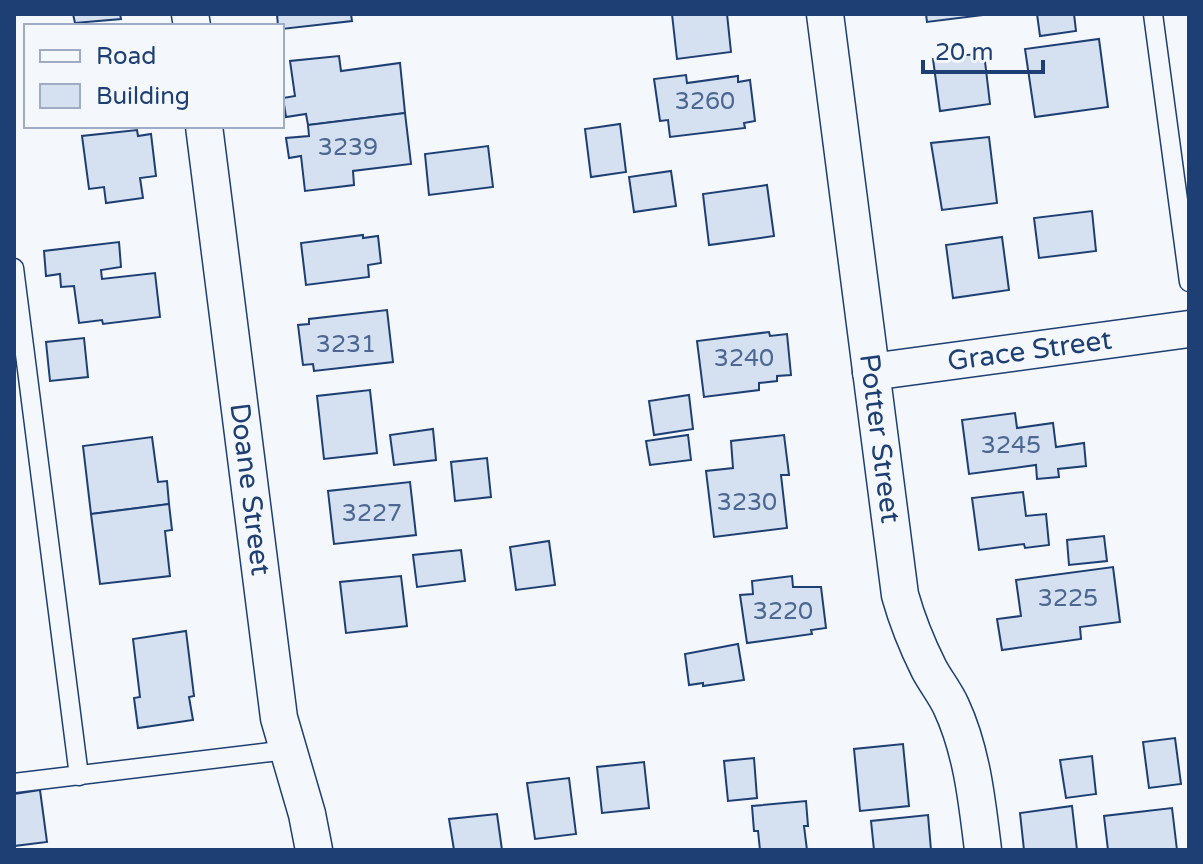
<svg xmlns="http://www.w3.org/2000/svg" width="1203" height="864" font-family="'Varela Round',sans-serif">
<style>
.building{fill:#d5e0f0;stroke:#1d3f73;stroke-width:2}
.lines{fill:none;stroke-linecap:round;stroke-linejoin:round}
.lane-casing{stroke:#1d3f73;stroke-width:21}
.street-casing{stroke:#1d3f73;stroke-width:39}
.lane{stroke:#f4f7fb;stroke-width:18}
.street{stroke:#f4f7fb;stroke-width:36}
.labels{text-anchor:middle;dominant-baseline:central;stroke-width:6;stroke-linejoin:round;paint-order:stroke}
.number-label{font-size:24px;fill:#4b6792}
.street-label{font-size:28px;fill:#1d3f73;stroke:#f4f7fb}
</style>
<rect width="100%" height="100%" fill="#f4f7fb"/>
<g class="building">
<polygon points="73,14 120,14 121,19 75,23"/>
<polygon points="277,14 351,14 352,21 282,29 282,26 278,26"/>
<polygon points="672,14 727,14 731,52 677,59"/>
<polygon points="926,14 991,14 927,22"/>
<polygon points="1037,14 1074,14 1076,31 1040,36"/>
<polygon points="1099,39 1108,107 1035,117 1025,49"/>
<polygon points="984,53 990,104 940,111 933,59"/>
<polygon points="339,56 341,71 400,63 405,113 308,125 306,114 286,117 283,98 295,96 290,61"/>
<polygon points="686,75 687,83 738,76 738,82 750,80 755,121 744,123 745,128 670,137 668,120 660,121 654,79"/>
<polygon points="405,113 411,164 353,171 354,185 305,191 301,156 289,158 286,138 309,136 308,125"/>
<polygon points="620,124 626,172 591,177 585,129"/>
<polygon points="137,130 138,136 151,134 156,176 140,178 143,198 106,203 104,187 89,189 82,136"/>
<polygon points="989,137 997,203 942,210 931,143"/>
<polygon points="488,146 493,187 429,195 425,154"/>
<polygon points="671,171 676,206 634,212 629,177"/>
<polygon points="767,185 774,236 709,245 703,194"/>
<polygon points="1092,211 1096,251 1039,258 1034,218"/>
<polygon points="363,235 363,238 378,236 381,263 368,265 369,277 306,285 301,243"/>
<polygon points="1002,237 1009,290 953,298 946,245"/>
<polygon points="119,242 121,267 101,270 102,279 155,273 160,317 103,324 102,320 79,323 74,286 61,287 60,274 46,276 44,251"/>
<polygon points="387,310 393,362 314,371 313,364 303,365 298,325 309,324 309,319"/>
<polygon points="769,332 770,336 787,334 791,375 777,376 777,381 759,383 759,390 704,397 697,341"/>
<polygon points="84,338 88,377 50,381 46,342"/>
<polygon points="370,390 377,453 324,459 317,396"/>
<polygon points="689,395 693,429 654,435 649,401"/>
<polygon points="1015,413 1017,428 1053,423 1056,447 1084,443 1086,466 1058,469 1059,477 1037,479 1036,465 969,474 962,420"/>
<polygon points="433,429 436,460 394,465 390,435"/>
<polygon points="688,435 691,460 650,465 646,441"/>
<polygon points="784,435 789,475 781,475 787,528 714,537 706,471 733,468 731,441"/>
<polygon points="152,437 158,482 167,481 169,504 91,514 83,446"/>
<polygon points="487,458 491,497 455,501 451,462"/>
<polygon points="410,482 416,535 334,544 328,491"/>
<polygon points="1023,492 1026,516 1046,514 1049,545 1025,548 1024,544 979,550 972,498"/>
<polygon points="169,504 172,530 165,531 170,576 100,584 91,514"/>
<polygon points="1104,536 1107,561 1069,565 1067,540"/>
<polygon points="549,541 555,585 516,590 510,547"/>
<polygon points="461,550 465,581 417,587 413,555"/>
<polygon points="1113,567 1120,622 1080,627 1081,639 1002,650 997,619 1021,616 1016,580"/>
<polygon points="401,576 407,626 346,633 340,582"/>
<polygon points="792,576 793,587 821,587 826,628 811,630 812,634 747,643 740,595 753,594 752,581"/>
<polygon points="186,631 194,696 189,697 193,720 138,728 134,698 140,697 133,639"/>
<polygon points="738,644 744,680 703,686 703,683 689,685 685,654"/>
<polygon points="1175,738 1181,784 1149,788 1143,742"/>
<polygon points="903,744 909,806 860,811 854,749"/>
<polygon points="1092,756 1096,794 1066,798 1060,760"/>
<polygon points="754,758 757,798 728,801 724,761"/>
<polygon points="644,762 649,808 602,813 597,767"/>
<polygon points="569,778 576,834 535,839 527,783"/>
<polygon points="40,790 47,842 14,846 14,794"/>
<polygon points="806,801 808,826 804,826 807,850 760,850 758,831 754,831 752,806"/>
<polygon points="1072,806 1077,850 1024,850 1020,813"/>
<polygon points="1172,808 1177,850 1108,850 1104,816"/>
<polygon points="497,814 502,850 454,850 449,819"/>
<polygon points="928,815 931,850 874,850 871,821"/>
</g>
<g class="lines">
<g class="lane-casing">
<g id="lane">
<polyline points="1153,14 1189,282"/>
<polyline points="14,268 79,776"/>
<polyline points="14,783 287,750"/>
</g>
</g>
<g class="street-casing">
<g id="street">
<polyline points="190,14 192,26"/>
<path id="s1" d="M825 14 900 595C907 620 917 645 929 669 936 682 945 693 951 706 972 751 977 801 983 850"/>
<path id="s2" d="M204 126 279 718 307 814 314 850"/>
<path id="s3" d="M871 372 1189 329"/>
</g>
</g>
<use href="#lane" class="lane"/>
<use href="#street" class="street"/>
</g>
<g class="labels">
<g class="number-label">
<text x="705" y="101">3260</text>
<text x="348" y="147">3239</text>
<text x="346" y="344">3231</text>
<text x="744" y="358">3240</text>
<text x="1011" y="445">3245</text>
<text x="747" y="502">3230</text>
<text x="372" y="513">3227</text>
<text x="1068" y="598">3225</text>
<text x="783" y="611">3220</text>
</g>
<g class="street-label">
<text stroke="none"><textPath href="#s3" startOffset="160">Grace Street</textPath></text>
<text stroke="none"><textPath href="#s1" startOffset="428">Potter Street</textPath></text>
<text stroke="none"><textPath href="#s2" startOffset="366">Doane Street</textPath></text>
</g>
</g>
<rect width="1203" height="864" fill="none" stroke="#1d3f73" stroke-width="32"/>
<rect x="24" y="24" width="260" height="104" fill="#f4f7fb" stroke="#9eadc5" stroke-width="2"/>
<rect x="40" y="50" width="40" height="12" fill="#f4f7fb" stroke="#9eadc5" stroke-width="2"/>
<text x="96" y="64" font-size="24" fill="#1d3f73">Road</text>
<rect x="40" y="84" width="40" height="24" fill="#d5e0f0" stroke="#9eadc5" stroke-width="2"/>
<text x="96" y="104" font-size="24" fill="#1d3f73">Building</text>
<path d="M923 60v12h120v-12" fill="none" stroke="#1d3f73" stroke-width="4"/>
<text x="935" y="60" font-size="24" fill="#1d3f73" stroke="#f4f7fb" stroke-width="6" paint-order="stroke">20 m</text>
</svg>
